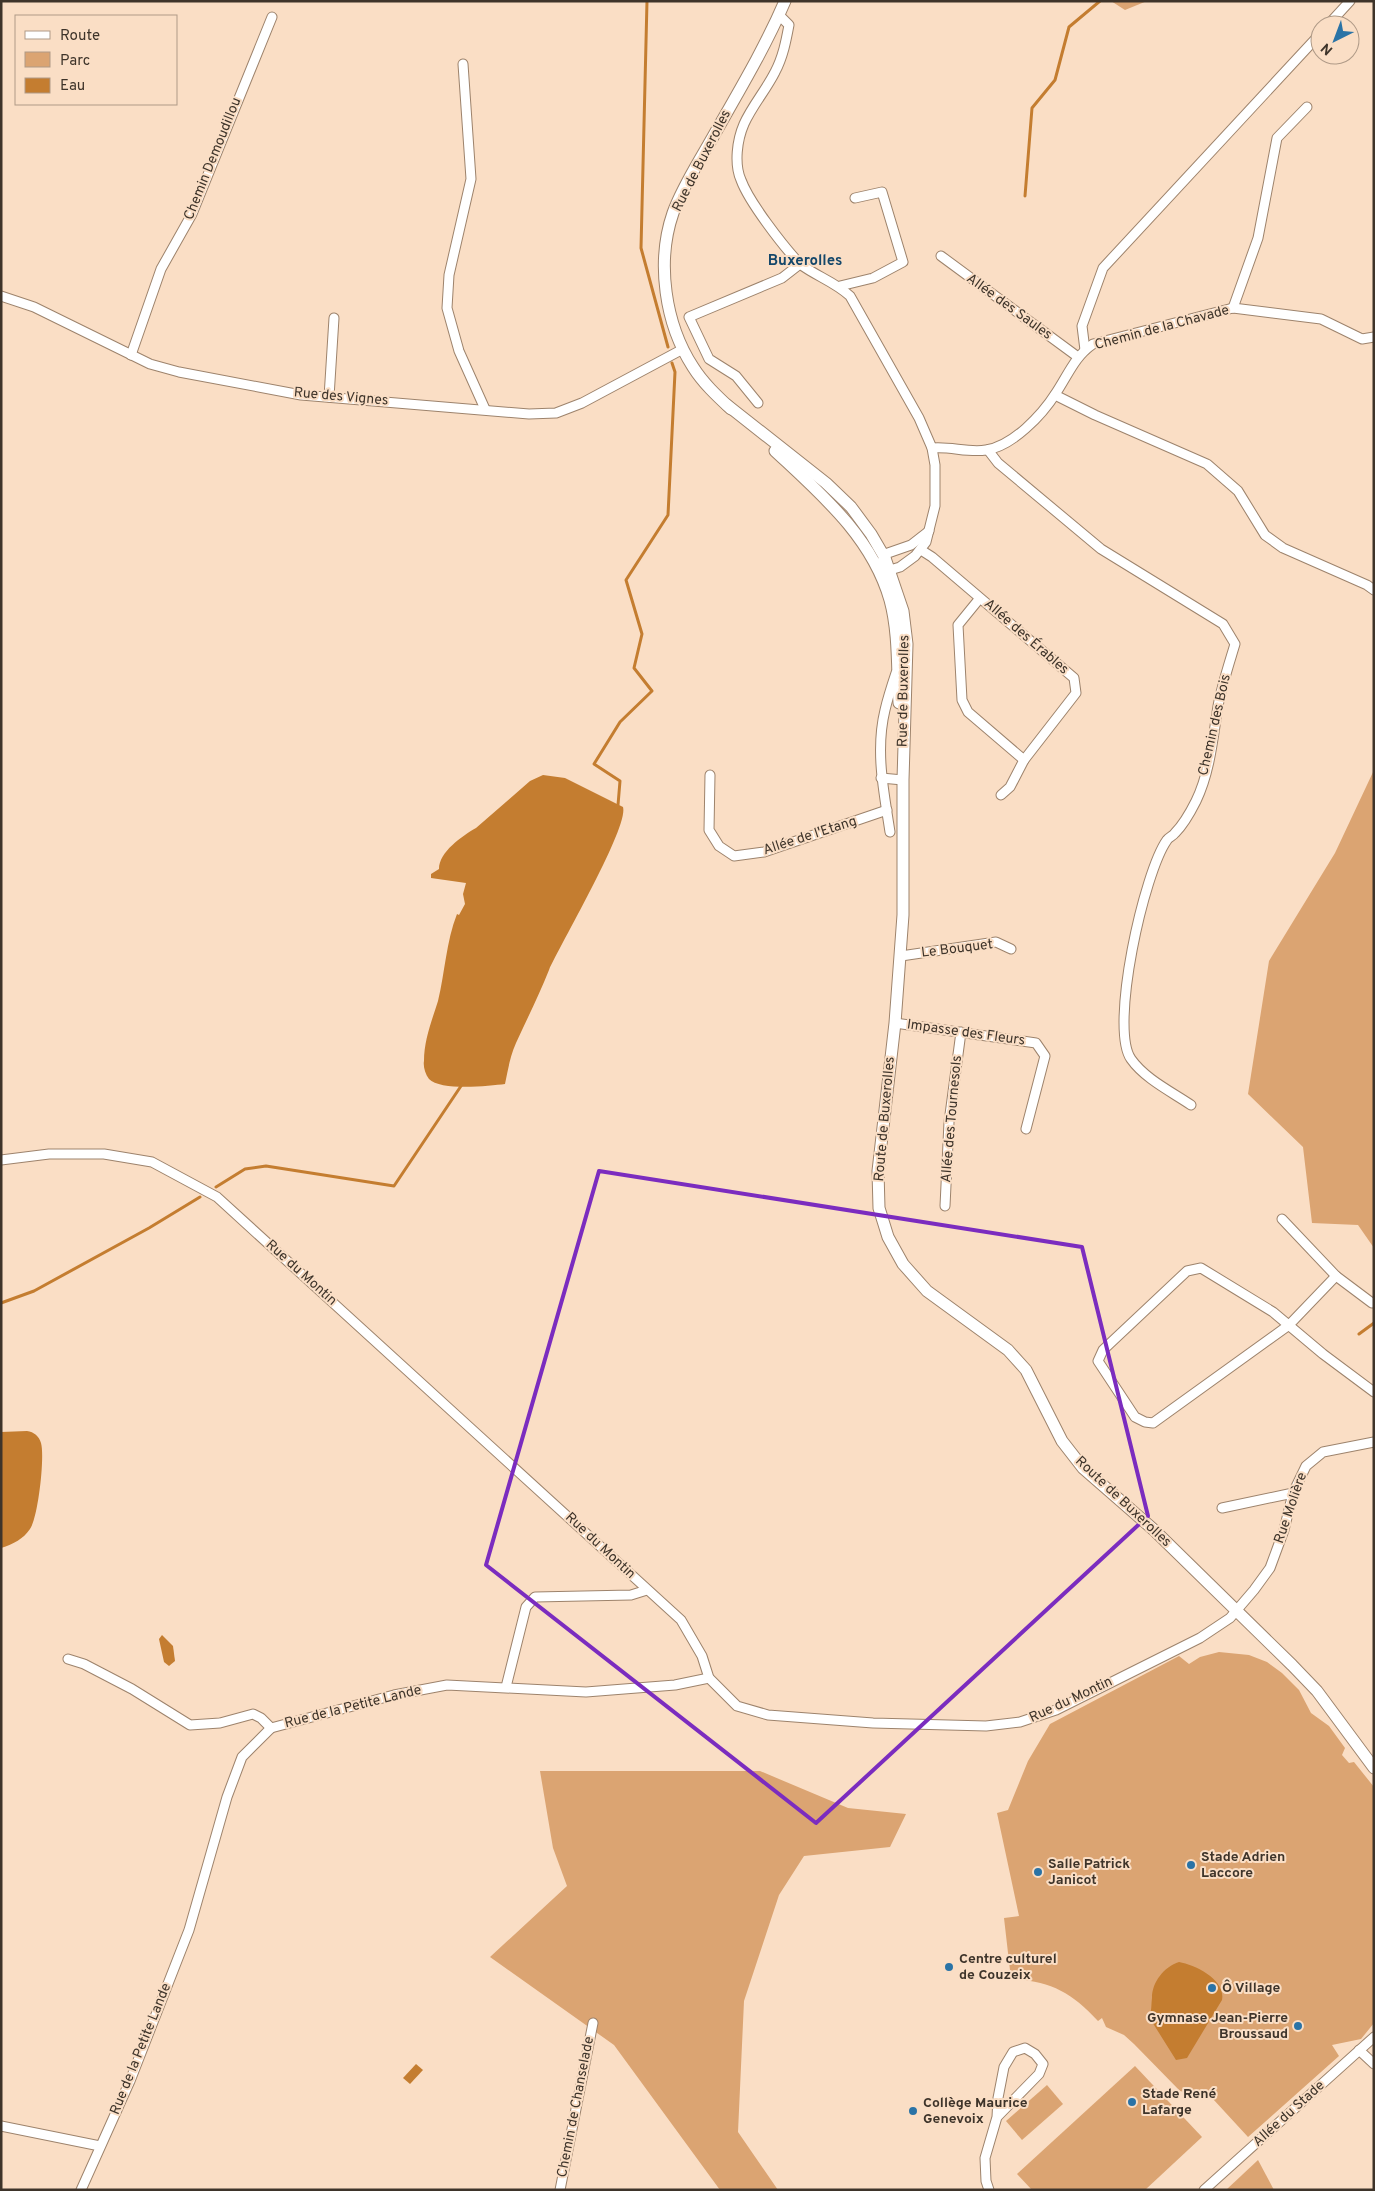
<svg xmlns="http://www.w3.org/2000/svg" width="1375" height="2191" font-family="Overpass,sans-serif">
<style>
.green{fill:#dba472}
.water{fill:#c47d30}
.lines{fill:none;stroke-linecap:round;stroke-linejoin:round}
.stream{stroke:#c47d30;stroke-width:3}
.minor-casing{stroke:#9d836c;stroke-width:11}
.tertiary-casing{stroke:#9d836c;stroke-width:13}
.minor{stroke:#fff;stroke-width:9}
.tertiary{stroke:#fff;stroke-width:11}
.marked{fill:none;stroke:#7b2cbf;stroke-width:4;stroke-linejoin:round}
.poi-dot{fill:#2a73a6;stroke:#fadec5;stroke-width:2}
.labels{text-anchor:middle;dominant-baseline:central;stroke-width:4;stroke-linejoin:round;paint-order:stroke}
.street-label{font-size:14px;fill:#3e342a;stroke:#fadec5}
.poi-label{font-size:14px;font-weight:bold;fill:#3e342a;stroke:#fadec5;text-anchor:start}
.neighbourhood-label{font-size:15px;font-weight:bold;fill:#14476a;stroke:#fadec5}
</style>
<rect width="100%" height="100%" fill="#fadec5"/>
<g class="green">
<polygon points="1111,1 1147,1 1125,10"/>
<polygon points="1374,770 1374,1248 1358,1225 1312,1223 1303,1147 1248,1094 1269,961 1335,853"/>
<path d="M1219 1652 1249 1655 1267 1662 1282 1673 1299 1690 1311 1713 1329 1726 1345 1748 1342 1755 1349 1763 1354 1762 1374 1787V2023L1361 2039 1332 2045 1339 2056 1248 2137 1213 2099 1180 2091 1134 2044 1124 2035 1106 2027 1102 2018 1098 2021C1071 1992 1050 1981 1011 1979L1004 1918 1019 1916 997 1813 1008 1810 1028 1761 1050 1724 1179 1656 1189 1664 1200 1657Z"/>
<polygon points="540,1771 760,1771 848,1808 906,1814 890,1847 804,1856 779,1895 744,2001 738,2132 778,2190 720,2190 614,2045 490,1957 567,1886 553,1848"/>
<polygon points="1135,2066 1202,2137 1145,2190 1032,2190 1017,2174"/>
<polygon points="1047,2085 1063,2104 1022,2140 1006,2121"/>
<polygon points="1258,2160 1274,2190 1226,2190"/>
</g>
<g class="water">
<path d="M543 775 565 778 623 807C629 827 561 943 549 970 539 995 527 1019 516 1043 510 1056 508 1070 505 1084 489 1086 440 1091 429 1079 425 1074 423 1066 424 1061 424 1040 432 1020 438 1001 445 972 446 942 457 914L459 915 465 904 463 894 466 883 431 878V874L439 869C439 852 462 836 476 828L530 781Z"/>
<path d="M27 1431C34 1432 39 1436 41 1443 45 1457 38 1518 30 1529 23 1539 14 1544 1 1548V1432Z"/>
<polygon points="162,1635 173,1646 175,1661 169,1666 164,1662 159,1639"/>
<path d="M1179 1962C1196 1965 1226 1980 1222 2000L1187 2058 1176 2060 1149 2017C1152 2010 1151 2006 1152 1998 1152 1982 1164 1967 1179 1962Z"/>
<polygon points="416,2064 423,2070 410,2084 403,2078"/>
</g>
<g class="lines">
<g class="stream">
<polyline points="647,1 641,248 668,347"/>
<polyline points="1025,196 1032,108 1055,80 1069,27 1100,1"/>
<polyline points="616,806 618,805 620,781 594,764 620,722 652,691 634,668 642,634 626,580 668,515 675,372 672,363"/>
<polyline points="216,1187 245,1169 266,1166 394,1186 463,1083"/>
<polyline points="1,1303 34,1291 149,1228 200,1197"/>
<polyline points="1359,1334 1374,1323"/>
</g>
<g class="minor-casing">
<g id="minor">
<path d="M779 15 789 25C786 41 783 57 775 72 766 90 752 106 744 124 737 140 734 164 741 180 749 202 783 246 800 264 816 276 835 282 850 296L919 418 932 448 935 465V506L926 542 915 556 900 567 890 570 884 568"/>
<polyline points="1328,25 1350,1"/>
<polyline points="463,64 471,179 449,275 447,308 459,351 485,409"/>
<polyline points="941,256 1078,357"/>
<polyline points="840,286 873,278 903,262 882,192 855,198"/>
<polyline points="1,296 34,307 150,364 179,372 301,395 529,414 556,413 582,403 683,349"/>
<polyline points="1233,308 1258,238 1277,138 1307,107"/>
<polyline points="1085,350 1082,326 1103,268 1320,34"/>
<polyline points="131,355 161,269 192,214 272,17"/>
<polyline points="1055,395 1095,415 1207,464 1238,491 1265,535 1283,548 1367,585 1374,590"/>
<polyline points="329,397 334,318"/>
<polyline points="758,403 736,376 709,359 689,317 782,278 800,264"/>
<path d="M932 448C950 446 968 453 986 450 1013 446 1042 415 1056 393 1068 375 1075 356 1093 344L1233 308 1321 319 1362 339 1374 337"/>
<path d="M988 450 998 463 1101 549 1223 624 1235 644C1229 664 1222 685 1218 706 1213 738 1210 772 1196 801 1191 811 1183 825 1175 833 1173 836 1169 837 1167 840 1144 872 1109 1028 1131 1059 1145 1079 1172 1092 1191 1105"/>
<polyline points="921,550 932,557 1074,678 1076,693 1024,760 968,712 962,700 958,625 980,598"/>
<polyline points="882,561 888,553 911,545 929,531"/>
<polyline points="710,775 709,830 719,846 734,856 764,852 887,810"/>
<polyline points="881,778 903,780"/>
<polyline points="1001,795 1010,787 1024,760"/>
<path d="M890 832C884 792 875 751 885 710 888 697 892 685 896 673"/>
<polyline points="901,956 996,942 1011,949"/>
<polyline points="895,1023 1036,1043 1045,1056 1026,1129"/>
<polyline points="1,1160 49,1154 104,1154 152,1162 217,1197 681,1620 702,1656 709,1678 737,1706 768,1715 873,1723 986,1726 1020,1722 1056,1710 1200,1638 1230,1618 1254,1590 1270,1568 1284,1530 1293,1493 1306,1466 1323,1452 1374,1442"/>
<polyline points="945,1206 949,1122 961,1032"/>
<polyline points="1282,1219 1336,1276 1372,1303"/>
<polyline points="1336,1276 1289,1325 1153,1423 1145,1422 1135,1417 1098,1361 1103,1350 1187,1271 1201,1268 1273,1312 1323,1354 1374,1392"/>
<polyline points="1222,1508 1293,1493"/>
<polyline points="68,1659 84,1664 132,1689 190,1725 220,1723 253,1714 261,1718 271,1728"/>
<polyline points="506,1687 526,1607 535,1597 631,1595 647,1590"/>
<polyline points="1359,2050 1374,2064"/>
<polyline points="1,2126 100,2146"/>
<polyline points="81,2190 130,2081 189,1930 227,1797 242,1757 271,1728 394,1695 447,1685 586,1692 675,1685 709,1678"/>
<polyline points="560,2190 593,2023"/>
<polyline points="989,2190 986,2181 985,2158 997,2117 998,2098 1004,2067 1013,2052 1025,2048 1035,2054 1043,2064 1039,2074 997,2117"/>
<polyline points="1204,2190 1374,2037"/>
</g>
</g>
<g class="tertiary-casing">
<g id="tertiary">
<polyline points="727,405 826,483 851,507 871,534 885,558 903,611 907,644 903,780 903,915 895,1023 878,1171 879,1208 888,1237 903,1264 927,1291 1008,1350 1026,1370 1062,1441 1083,1468 1154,1530 1292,1665 1317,1691 1374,1768"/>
<path d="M731 409C717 396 703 383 693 367 665 324 656 262 673 213 682 188 697 165 710 142 736 96 764 50 785 1"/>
<path d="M775 451C821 494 872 537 890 600 899 633 897 670 899 703"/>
</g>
</g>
<use href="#minor" class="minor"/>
<use href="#tertiary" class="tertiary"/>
</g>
<path class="marked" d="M599 1171 1082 1247 1148 1516 816 1823 486 1565Z"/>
<g class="poi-dot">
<circle cx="1191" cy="1865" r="5"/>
<circle cx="1038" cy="1872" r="5"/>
<circle cx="949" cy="1967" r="5"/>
<circle cx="1212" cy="1988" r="5"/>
<circle cx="1298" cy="2026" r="5"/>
<circle cx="1132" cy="2102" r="5"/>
<circle cx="913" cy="2111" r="5"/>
</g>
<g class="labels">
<g class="street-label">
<text transform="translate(213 159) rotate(-68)">Chemin Demoudillou</text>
<text transform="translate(702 161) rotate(-63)">Rue de Buxerolles</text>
<text transform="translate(1009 307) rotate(36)">Allée des Saules</text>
<text transform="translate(1162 328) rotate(-15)">Chemin de la Chavade</text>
<text transform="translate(341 397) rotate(5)">Rue des Vignes</text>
<text transform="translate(1026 637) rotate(41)">Allée des Érables</text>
<text transform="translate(904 691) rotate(-89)">Rue de Buxerolles</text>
<text transform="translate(1215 725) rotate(-77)">Chemin des Bois</text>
<text transform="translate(810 836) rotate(-18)">Allée de l'Etang</text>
<text transform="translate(957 949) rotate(-7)">Le Bouquet</text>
<text transform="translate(966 1033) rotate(8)">Impasse des Fleurs</text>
<text transform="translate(885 1119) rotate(-85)">Route de Buxerolles</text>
<text transform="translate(952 1119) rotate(-85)">Allée des Tournesols</text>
<text transform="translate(301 1273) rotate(42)">Rue du Montin</text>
<text transform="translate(1123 1502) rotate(43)">Route de Buxerolles</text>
<text transform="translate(1291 1508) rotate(-71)">Rue Molière</text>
<text transform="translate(600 1546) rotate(43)">Rue du Montin</text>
<text transform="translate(1071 1700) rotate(-25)">Rue du Montin</text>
<text transform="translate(353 1707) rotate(-14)">Rue de la Petite Lande</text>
<text transform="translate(141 2049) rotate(-68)">Rue de la Petite Lande</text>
<text transform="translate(576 2107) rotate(-79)">Chemin de Chanselade</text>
<text transform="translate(1289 2114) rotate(-42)">Allée du Stade</text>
</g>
<g class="poi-label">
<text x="1201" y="1857">Stade Adrien<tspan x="1201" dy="16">Laccore</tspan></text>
<text x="1048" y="1864">Salle Patrick<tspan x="1048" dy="16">Janicot</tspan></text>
<text x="959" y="1959">Centre culturel<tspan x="959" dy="16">de Couzeix</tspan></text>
<text x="1222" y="1988">Ô Village</text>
<text x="1288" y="2018" text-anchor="end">Gymnase Jean-Pierre<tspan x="1288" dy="16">Broussaud</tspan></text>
<text x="1142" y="2094">Stade René<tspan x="1142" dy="16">Lafarge</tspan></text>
<text x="923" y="2103">Collège Maurice<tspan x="923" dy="16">Genevoix</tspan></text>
</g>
<g class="neighbourhood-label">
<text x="805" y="261">Buxerolles</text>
</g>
</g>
<rect width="1375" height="2191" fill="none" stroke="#3e342a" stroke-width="5"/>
<rect x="15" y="15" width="162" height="90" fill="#fadec5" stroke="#af9a87"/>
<rect x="25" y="31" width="25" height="8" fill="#ffffff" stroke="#af9a87"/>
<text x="60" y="40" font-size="15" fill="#3e342a">Route</text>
<rect x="25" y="52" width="25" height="15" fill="#dba472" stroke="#af9a87"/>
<text x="60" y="65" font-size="15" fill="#3e342a">Parc</text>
<rect x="25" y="78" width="25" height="15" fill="#c47d30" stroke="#af9a87"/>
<text x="60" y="90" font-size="15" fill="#3e342a">Eau</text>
<g transform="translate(1335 40) rotate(222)"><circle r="24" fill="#fadec5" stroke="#af9a87"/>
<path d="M0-4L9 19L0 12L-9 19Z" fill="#2a73a6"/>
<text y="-8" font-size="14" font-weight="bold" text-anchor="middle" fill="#3e342a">N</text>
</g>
</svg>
